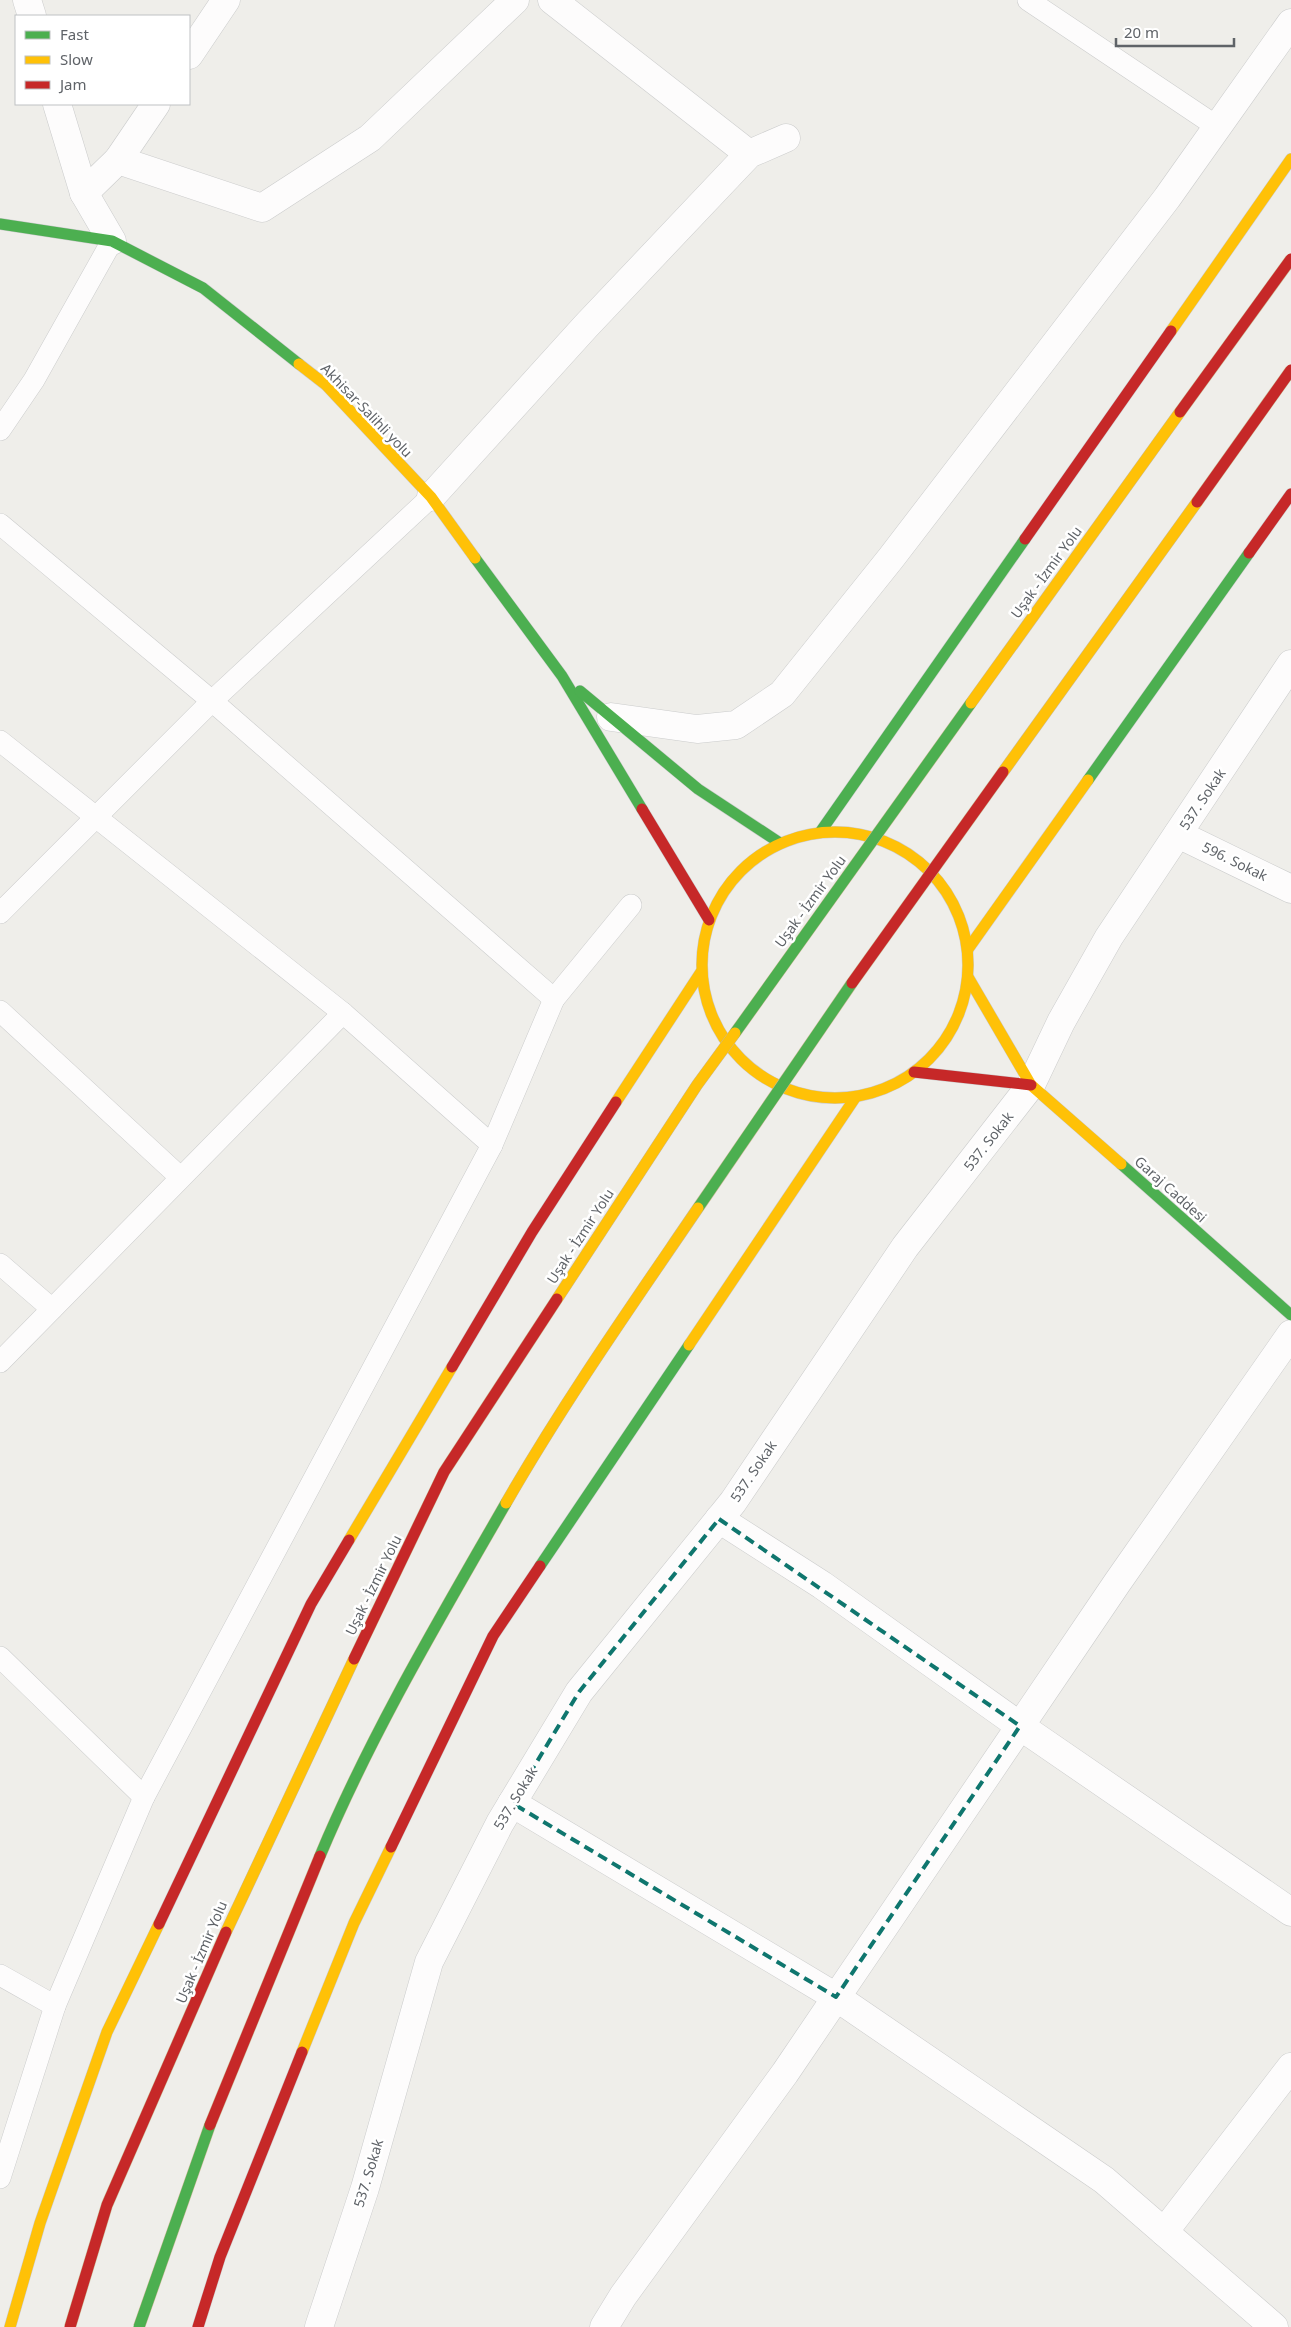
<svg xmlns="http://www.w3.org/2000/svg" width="1291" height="2327" font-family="'Noto Sans',sans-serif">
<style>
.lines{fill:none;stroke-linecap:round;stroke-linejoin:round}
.lane-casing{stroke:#cbcccc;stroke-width:22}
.street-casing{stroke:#cbcccc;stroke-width:29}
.fast-casing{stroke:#cacacb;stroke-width:12}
.slow-casing{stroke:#cacacb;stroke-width:12}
.jam-casing{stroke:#cacacb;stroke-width:12}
.lane{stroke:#fdfcfc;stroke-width:21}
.street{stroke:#fdfcfc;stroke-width:28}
.fast{stroke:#4caf50;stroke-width:11}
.slow{stroke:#ffc107;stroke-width:11}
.jam{stroke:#c62828;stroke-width:11}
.fast-bridge-casing{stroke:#c8b996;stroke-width:12;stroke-linecap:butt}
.slow-bridge-casing{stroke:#c8b996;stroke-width:12;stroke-linecap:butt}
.jam-bridge-casing{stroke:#c8b996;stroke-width:12;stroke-linecap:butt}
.fast-bridge{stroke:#4caf50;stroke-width:11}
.slow-bridge{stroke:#ffc107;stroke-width:11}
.jam-bridge{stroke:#c62828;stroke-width:11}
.marked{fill:none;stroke:#0f766e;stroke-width:4;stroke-dasharray:10 6;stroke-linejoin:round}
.labels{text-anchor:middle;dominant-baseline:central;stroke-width:5;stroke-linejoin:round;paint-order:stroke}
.street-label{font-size:14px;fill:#5f6368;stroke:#fff}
</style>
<rect width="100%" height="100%" fill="#efeeea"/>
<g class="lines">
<g class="lane-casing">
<g id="lane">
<polyline points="1028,0 1216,126"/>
<polyline points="0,430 34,380 112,241"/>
<polyline points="0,524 212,701 554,999 631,905"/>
<polyline points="0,741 343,1013 492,1145"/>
<polyline points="0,913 212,701 431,497"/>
<polyline points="0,1011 180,1177"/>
<polyline points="0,1264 52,1309"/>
<polyline points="0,1362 343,1013"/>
<polyline points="0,1657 144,1797"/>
<polyline points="0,1975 55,2006"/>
<polyline points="0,2178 55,2006 144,1797 492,1145 554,999"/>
</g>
</g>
<g class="street-casing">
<g id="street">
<polyline points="27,0 32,16"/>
<polyline points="552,0 749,154"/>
<polyline points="189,55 226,0"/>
<polyline points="57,104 84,193 112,241"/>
<polyline points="118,160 262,208 370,138 515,0"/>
<polyline points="84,193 118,160 156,104"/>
<polyline points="431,497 586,326 749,154 786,138"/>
<polyline points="611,717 697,729 736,725 782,694 891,558 1167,198 1291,23"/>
<polyline points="1178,834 1291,889"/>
<polyline points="719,1519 822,1585 1020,1726 1291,1912"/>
<polyline points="512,1803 836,1997 1104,2180 1274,2327"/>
<polyline points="1164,2232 1291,2067"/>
<polyline points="319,2327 365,2188 429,1962 500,1823 579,1692 733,1502 905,1247 1031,1085 1061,1022 1109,937 1291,664"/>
<polyline points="604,2327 623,2296 785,2073 1117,1583 1291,1334"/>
</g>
</g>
<g class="fast-casing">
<g id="fast">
<polyline points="0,224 112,241 203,288 299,364"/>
<polyline points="475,558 562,676 642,809"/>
<polyline points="580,691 698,789 780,843"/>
<polyline points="1088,780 1249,553"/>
<polyline points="821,831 1025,539"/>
<polyline points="1121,1164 1291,1315"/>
<polyline points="540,1566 689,1345"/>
</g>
</g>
<g class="slow-casing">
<g id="slow">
<polyline points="1171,331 1291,159"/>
<polyline points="299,364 326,385 431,497 475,558"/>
<circle cx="835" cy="965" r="133"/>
<polyline points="968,949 1088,780"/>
<polyline points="968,977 1031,1085 1121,1164"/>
<polyline points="616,1102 701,972"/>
<polyline points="689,1345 855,1098"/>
<polyline points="349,1540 452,1367"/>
<polyline points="302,2052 354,1923 391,1847"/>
<polyline points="10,2327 40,2223 107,2032 159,1924"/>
</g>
</g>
<g class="jam-casing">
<g id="jam">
<polyline points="1025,539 1171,331"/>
<polyline points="1249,553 1291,494"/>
<polyline points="642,809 709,920"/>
<polyline points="914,1072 1031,1085"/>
<polyline points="452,1367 532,1232 616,1102"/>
<polyline points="391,1847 493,1636 540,1566"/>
<polyline points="159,1924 311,1604 349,1540"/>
<polyline points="198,2327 220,2257 302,2052"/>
</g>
</g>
<use href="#lane" class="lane"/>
<use href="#street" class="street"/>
<use href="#fast" class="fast"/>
<use href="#slow" class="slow"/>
<use href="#jam" class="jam"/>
<g class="fast-bridge-casing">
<g id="fast-bridge">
<polyline points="735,1033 971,703"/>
<polyline points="698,1208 852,983"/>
<path d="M320 1856C371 1734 440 1618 506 1503"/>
<polyline points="139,2327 210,2125"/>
</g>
</g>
<g class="slow-bridge-casing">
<g id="slow-bridge">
<polyline points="971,703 1180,412"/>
<polyline points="1003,772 1197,502"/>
<polyline points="557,1299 697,1085 735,1033"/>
<path d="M506 1503C564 1402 632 1305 698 1208"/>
<polyline points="226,1932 354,1659"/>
</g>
</g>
<g class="jam-bridge-casing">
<g id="jam-bridge">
<polyline points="1180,412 1291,259"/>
<polyline points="1197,502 1291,370"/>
<polyline points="852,983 1003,772"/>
<polyline points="354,1659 444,1472 557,1299"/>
<polyline points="210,2125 320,1856"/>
<polyline points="70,2327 107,2205 226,1932"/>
</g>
</g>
<use href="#fast-bridge" class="fast-bridge"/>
<use href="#slow-bridge" class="slow-bridge"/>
<use href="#jam-bridge" class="jam-bridge"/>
</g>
<path class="marked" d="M719 1519 1020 1726 836 1997 512 1803 579 1692Z"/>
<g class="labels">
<g class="street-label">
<text transform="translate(367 410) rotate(46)">Akhisar-Salihli yolu</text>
<text transform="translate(1046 572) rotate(-54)">Uşak - İzmir Yolu</text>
<text transform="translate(1202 799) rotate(-56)">537. Sokak</text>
<text transform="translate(1235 861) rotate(26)">596. Sokak</text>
<text transform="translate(810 901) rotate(-54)">Uşak - İzmir Yolu</text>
<text transform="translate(988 1141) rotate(-52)">537. Sokak</text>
<text transform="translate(1171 1189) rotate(42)">Garaj Caddesi</text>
<text transform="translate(580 1236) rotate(-57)">Uşak - İzmir Yolu</text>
<text transform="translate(753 1471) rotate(-56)">537. Sokak</text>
<text transform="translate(373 1585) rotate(-64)">Uşak - İzmir Yolu</text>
<text transform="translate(515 1798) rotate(-59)">537. Sokak</text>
<text transform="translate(201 1952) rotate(-67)">Uşak - İzmir Yolu</text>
<text transform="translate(368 2173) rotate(-73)">537. Sokak</text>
</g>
</g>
<rect x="15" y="15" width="175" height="90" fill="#ffffff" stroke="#bfc1c3"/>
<rect x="25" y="31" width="25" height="8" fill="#4caf50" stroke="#bfc1c3"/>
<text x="60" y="40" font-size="15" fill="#5f6368">Fast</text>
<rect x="25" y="56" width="25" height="8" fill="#ffc107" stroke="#bfc1c3"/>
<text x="60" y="65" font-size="15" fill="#5f6368">Slow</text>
<rect x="25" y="81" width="25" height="8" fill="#c62828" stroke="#bfc1c3"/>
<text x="60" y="90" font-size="15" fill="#5f6368">Jam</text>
<path d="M1116 38v8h118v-8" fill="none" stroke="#5f6368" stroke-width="2.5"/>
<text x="1124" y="38" font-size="15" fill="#5f6368" stroke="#ffffff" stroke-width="4" paint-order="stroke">20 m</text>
</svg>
